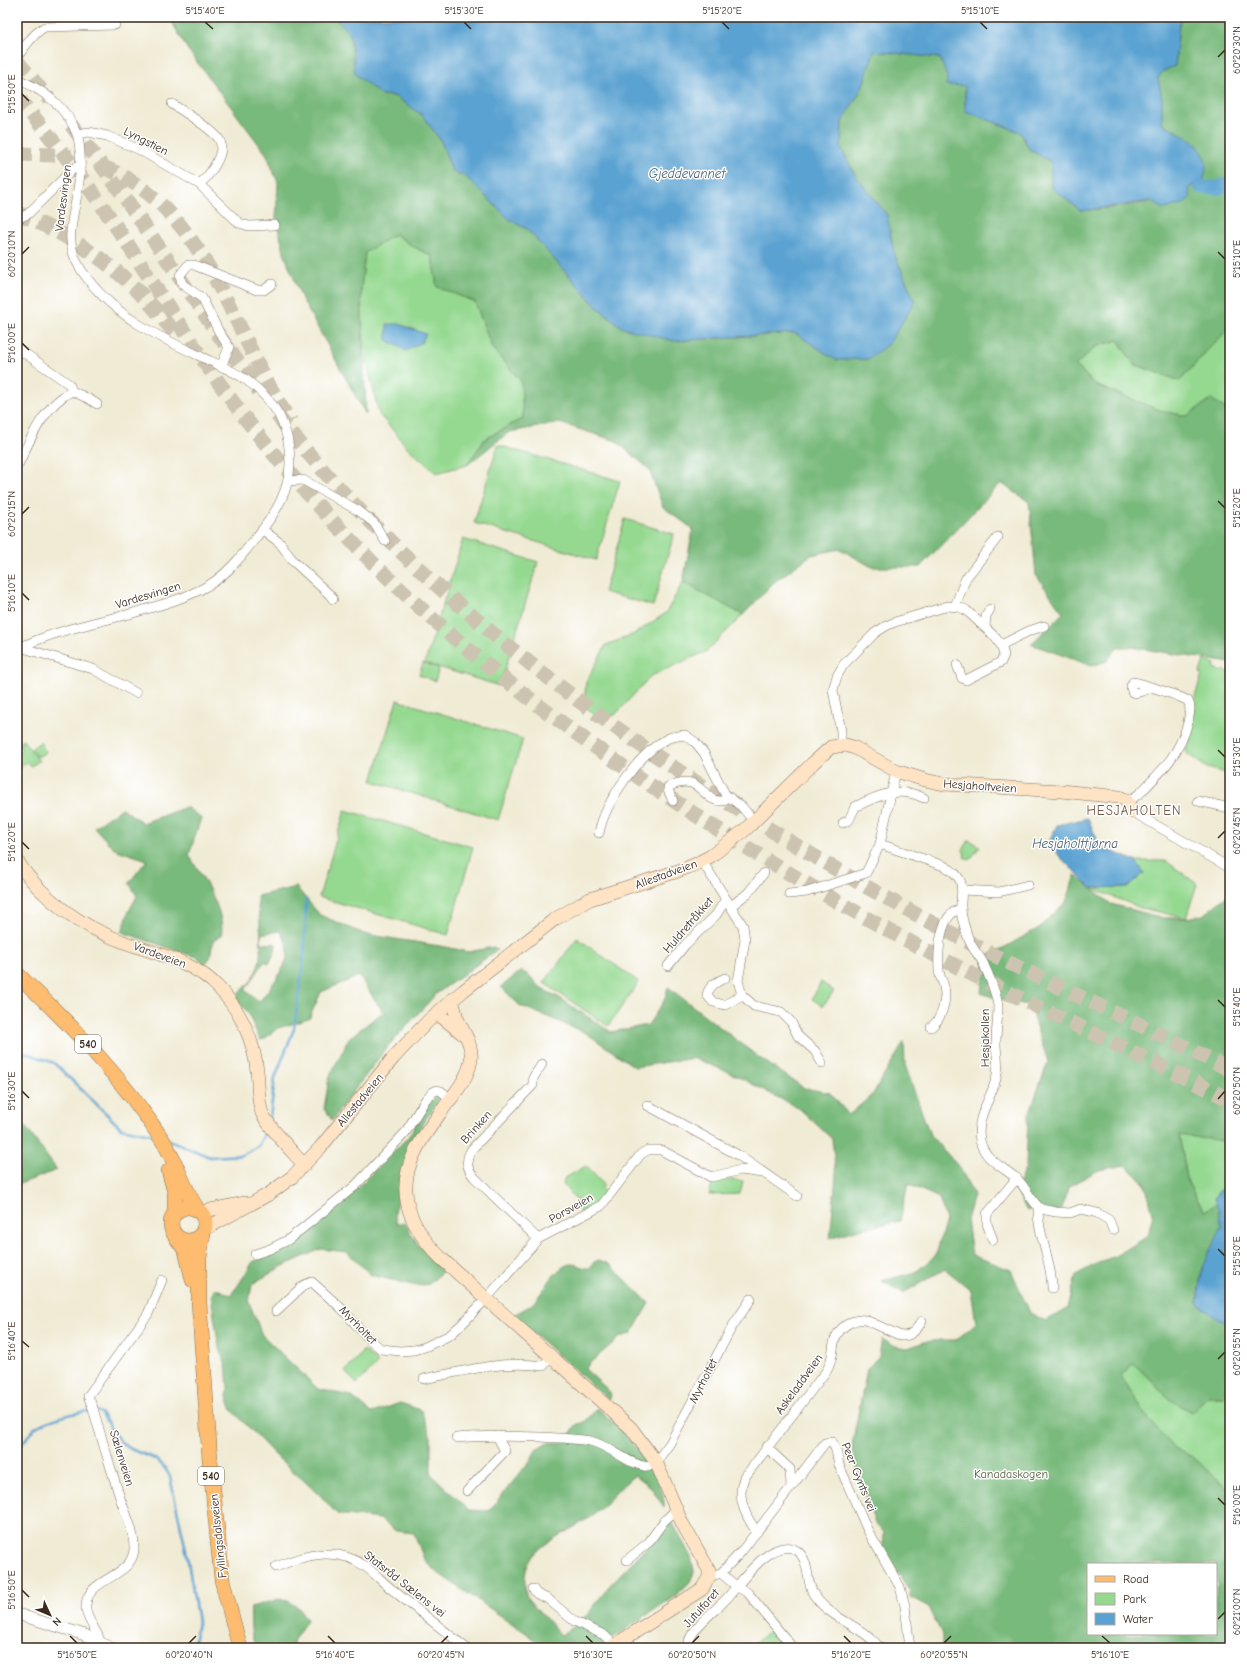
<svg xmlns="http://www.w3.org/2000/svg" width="1247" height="1665" font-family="'Comic Neue',sans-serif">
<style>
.green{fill:#95d991;stroke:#688258}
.forest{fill:#78b97b;stroke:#5a724c;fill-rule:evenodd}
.water{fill:#5aa2d1;stroke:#4a6678}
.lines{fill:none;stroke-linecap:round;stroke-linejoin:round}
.stream{stroke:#5aa2d1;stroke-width:2.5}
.river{stroke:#5aa2d1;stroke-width:14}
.primary-tunnel{stroke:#ccc4b0;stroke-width:15;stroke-dasharray:15 8;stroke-linecap:butt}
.minor-casing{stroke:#7a6e5e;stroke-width:10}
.tertiary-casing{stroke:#7a6e5e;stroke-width:12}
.secondary-casing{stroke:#7a6e5e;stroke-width:14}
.primary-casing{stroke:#7a6e5e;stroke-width:16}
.minor{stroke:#fff;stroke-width:9}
.tertiary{stroke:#fff;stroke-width:11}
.secondary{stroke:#fee4c5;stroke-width:13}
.primary{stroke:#fdbc6f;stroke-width:15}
.ticks{fill:none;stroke:#3b2a1e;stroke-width:1.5}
.labels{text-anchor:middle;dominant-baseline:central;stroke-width:3;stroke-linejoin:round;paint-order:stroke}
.shield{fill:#fff;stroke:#766a62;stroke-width:1}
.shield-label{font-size:11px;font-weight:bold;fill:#3b2a1e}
.street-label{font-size:12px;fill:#3b2a1e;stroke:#fff}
.park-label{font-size:12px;fill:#565f40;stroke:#fff}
.water-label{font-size:13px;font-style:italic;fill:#49606f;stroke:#fff}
.neighbourhood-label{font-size:13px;letter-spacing:1px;fill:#73564a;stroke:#fff}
.neatline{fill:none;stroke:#3b2a1e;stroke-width:1.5}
.ticks-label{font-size:10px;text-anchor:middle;fill:#3b2a1e}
</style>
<rect width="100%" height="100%" fill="#fff"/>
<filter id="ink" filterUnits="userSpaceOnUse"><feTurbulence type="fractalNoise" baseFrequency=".025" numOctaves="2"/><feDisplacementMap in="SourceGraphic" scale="8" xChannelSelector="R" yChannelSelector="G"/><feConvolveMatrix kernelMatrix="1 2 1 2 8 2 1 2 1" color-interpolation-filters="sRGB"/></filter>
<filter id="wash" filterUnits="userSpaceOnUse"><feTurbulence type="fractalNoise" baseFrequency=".012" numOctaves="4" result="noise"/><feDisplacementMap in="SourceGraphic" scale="16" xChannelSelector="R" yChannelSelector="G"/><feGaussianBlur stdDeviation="0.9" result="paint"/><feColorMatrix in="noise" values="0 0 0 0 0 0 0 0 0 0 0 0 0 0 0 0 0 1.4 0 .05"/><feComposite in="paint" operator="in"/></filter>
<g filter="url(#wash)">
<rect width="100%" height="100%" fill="#f0ebd4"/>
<g class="green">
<polygon points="17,147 28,155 22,161 17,160"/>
<polygon points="395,234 414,247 432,256 437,287 475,302 492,348 521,381 523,418 485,439 467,465 436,473 408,448 379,414 367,363 362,326 361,290 365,252"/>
<polygon points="1230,327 1230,412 1211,399 1187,416 1162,411 1095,385 1076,365 1095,347 1118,340 1134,364 1180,381 1205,353"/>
<polygon points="498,445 620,481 596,560 474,523"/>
<polygon points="625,519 674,534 653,606 604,592"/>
<polygon points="463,539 538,562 500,686 425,663"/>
<polygon points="683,582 743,615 707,651 651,676 615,715 596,717 584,705 586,682 606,645 634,634 666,613"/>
<polygon points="1204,660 1215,664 1214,668 1222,672 1224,670 1230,673 1230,774 1207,768 1186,753 1192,724 1194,700 1202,674 1200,673"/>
<polygon points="423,663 439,668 435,681 419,675"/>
<polygon points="397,700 523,739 498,820 372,781"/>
<polygon points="23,740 39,761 31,766 27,762 19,767 20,769 17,771 17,754 22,748 19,746"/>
<polygon points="40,742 46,752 38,757 31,749"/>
<polygon points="345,810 473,847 448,935 319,897"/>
<polygon points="969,840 980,846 970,860 964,857 965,855 963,850"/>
<polygon points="1136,861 1166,861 1197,884 1186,918 1141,908 1091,888 1128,887 1144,873"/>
<polygon points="577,938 639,982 608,1026 544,983"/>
<polygon points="821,982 834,991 823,1006 812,999"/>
<polygon points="1179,1134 1230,1142 1230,1191 1219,1190 1215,1198 1217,1204 1204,1211 1188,1183"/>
<polygon points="586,1166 602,1183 604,1186 601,1188 606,1193 595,1204 580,1213 575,1199 564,1186 563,1183 565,1178"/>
<polygon points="720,1179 743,1181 740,1194 709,1195 713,1182"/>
<polygon points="364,1350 378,1363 357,1384 345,1372"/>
<polygon points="1133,1363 1171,1400 1208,1396 1230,1396 1230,1490 1192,1457 1173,1447 1148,1418 1121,1376"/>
<polygon points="773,1628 790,1648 756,1648 753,1644"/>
</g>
<g class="forest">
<path d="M169 17H334L350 33 381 95 395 96 422 115 441 141 452 171 465 176 510 220 527 229 597 307 674 341 795 333 836 360 869 359 889 343 915 302 894 253 887 215 855 175 841 148 842 122 862 88 874 51 940 58 947 77 965 86V111L1020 132 1030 150 1051 162 1081 211C1112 207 1173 204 1196 183L1201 186 1197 144 1162 123V98L1158 78 1163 71 1175 66 1179 25 1183 17H1230V327L1205 353 1180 381 1134 364 1118 340 1095 347 1076 365 1095 385 1162 411 1187 416 1211 399 1230 412V663L1131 647H1117L1107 661 1092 666 1031 644 1063 613 1036 575 1029 502 1001 483 920 567H872L840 549 811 555 773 583 743 615 683 582 693 529 663 507 649 469 616 441 560 423 509 432 467 465 485 439 523 418 521 381 492 348 475 302 437 287 432 256 414 247 395 234 365 253 361 290 366 415 302 299 285 256 276 219 278 183 267 155 188 50Z"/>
<path d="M186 807 201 818 189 855C201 875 227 913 221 936L213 941 210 958 205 964 196 957 122 932 129 911 137 896 129 883 147 860 114 849 94 827 122 808 143 823Z"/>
<path d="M1075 875 1111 904 1163 918H1186L1203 915 1228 895H1230V1142L1179 1135 1188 1183 1204 1211 1217 1204 1222 1226C1208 1255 1198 1270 1198 1304L1219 1320 1230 1322V1396H1208L1191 1412 1171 1400 1133 1363 1121 1376 1148 1418 1173 1447 1192 1457 1230 1490V1648H942V1635L929 1607 910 1597V1591L906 1585 883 1550 884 1532 875 1524 858 1472 852 1445 867 1369 879 1356 882 1339 894 1346 908 1348 924 1342 941 1340H956L976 1323 971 1290 945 1269 903 1293 882 1281 916 1272 936 1255 946 1220 939 1198 908 1184 900 1221 859 1229 830 1238 836 1176 832 1139 800 1109 735 1075 694 1058 635 1067 586 1033 519 1005 501 987 521 971 530 976 540 988 558 997 611 1032 648 1025 664 1001 668 987 757 1056 804 1088 830 1093 849 1115 873 1094 904 1042 905 1065 930 1135 960 1168 974 1195 967 1220 972 1255 1011 1270 1030 1313 1046 1321 1068 1308 1076 1275 1094 1265 1119 1254 1148 1236 1153 1213 1145 1184 1125 1165 1099 1170 1069 1186 1060 1211 1026 1210 1016 1189 1026 1167 1028 1117 1048 1062 1029 1005 1003 1001 981 993 985 958 1039 928 1066 902ZM1088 1564H1216V1634H1088Z"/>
<path d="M296 887 320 915 364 934 446 947 468 952 494 947 497 950 436 994 388 1046 332 1120 324 1109 329 1078 349 1038 383 1012 359 976 321 992 309 1019 278 1028 264 1039 260 1040 248 1013 235 997C240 992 246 987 250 982 268 958 259 924 257 896ZM280 931C284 938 288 945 288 952 288 966 268 991 259 1002L245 990 265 961 269 964 275 951 276 944 261 943V934Z"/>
<path d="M436 1096 440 1100C424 1120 409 1142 403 1168 401 1178 400 1189 398 1199 395 1211 392 1209 397 1223H405L417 1243 443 1271 429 1284 417 1286 371 1275 347 1252 321 1249 283 1266 252 1284 249 1302 262 1335 318 1389 351 1396 372 1413 400 1403 421 1410 431 1437V1474L469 1510 489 1511 530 1461 536 1450 548 1443 565 1442 576 1425 586 1421 597 1408C620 1426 667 1477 664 1507L650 1486 635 1475C619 1487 608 1503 593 1515 561 1539 514 1546 527 1598L561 1635 572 1628 588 1614 609 1586 642 1552 670 1518 691 1557 694 1571 692 1578 689 1583 675 1596 598 1648H548L435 1571 424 1559 414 1533 396 1531 380 1519 337 1514 319 1494 278 1458 232 1410 227 1397 228 1387 226 1365 219 1348 211 1296 215 1288 230 1295 237 1287 253 1262 266 1255 278 1251 296 1240 343 1202 408 1137 428 1104Z"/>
<polygon points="17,1115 57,1170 17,1185"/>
<path d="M599 1260 609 1264 615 1269 649 1303 632 1333 619 1338 592 1361 585 1369 610 1392 611 1396 608 1399 513 1315C519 1312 527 1308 532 1304 543 1294 556 1264 572 1264 578 1264 583 1269 590 1268L594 1262Z"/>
<path d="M279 1599 288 1601 299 1608 307 1620 295 1638 291 1648H256C250 1636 250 1620 251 1607Z"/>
</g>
<g class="water">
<path d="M334 17H1183L1179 25 1175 66 1163 71 1158 78 1162 98V123C1189 140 1218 147 1201 187L1196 183 1189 189 1191 197 1183 204 1164 209 1151 201 1081 211 1051 187V162L1030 150 1020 132 965 111V86L946 85 947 77 940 58 874 51 862 88 842 122 841 148 855 175 887 215 894 253 915 302 889 343 869 359 836 360 795 333 674 341 623 328 597 307 527 229 510 220 465 176 452 171 441 141 422 115 395 96 381 95 355 74 350 33Z"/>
<polygon points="387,324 399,324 426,334 422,342 406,351 387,340"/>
<polygon points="1088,818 1100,847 1136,861 1144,873 1128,887 1091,888 1059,856 1050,840 1057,825"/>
<path d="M1219 1190 1230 1191V1322L1219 1320 1198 1304C1198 1270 1208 1255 1222 1226L1215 1198Z"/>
</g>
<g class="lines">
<g class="stream">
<polyline points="17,1048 21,1051 54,1063 121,1128 151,1134"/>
<polyline points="270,1118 275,1078 294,1029 304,956 306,899"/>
<polyline points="169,1140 210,1157 242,1155 258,1146 267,1129"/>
<path d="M97 1411 101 1413C107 1422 113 1434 121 1442 138 1459 157 1449 170 1477L187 1555 198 1622 193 1648"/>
<path d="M17 1448C26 1442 29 1432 36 1427 47 1420 80 1411 92 1411"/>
</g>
<polyline class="river" points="1201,187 1218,188 1227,184 1230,185"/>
</g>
</g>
<g filter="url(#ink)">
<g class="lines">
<g class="primary-tunnel">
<polyline points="17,61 49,99"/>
<path d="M17 97C52 138 85 180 115 225 149 276 181 329 217 380 251 428 289 474 329 517 420 617 526 700 637 776 737 844 840 906 948 962 1041 1010 1137 1053 1230 1100"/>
<path d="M71 125C138 210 194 304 259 391"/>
<polyline points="17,154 56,155 71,157"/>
<path d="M103 167C209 209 232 335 291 422"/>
<path d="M17 213C59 230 99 254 132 285 141 294 151 304 159 314 165 321 170 329 178 334"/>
<path d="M277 415C385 553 520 663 664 761 763 828 866 889 972 944 1057 988 1145 1025 1230 1070"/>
</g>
<g class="minor-casing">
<g id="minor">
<path d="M17 57C25 47 34 32 45 27L115 25"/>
<path d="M17 79C43 89 67 108 77 134 81 146 81 170 79 182 75 216 61 240 82 271 112 316 159 337 206 359 219 365 233 371 245 379 276 401 290 426 290 464 289 492 275 514 258 535 244 553 229 573 209 585 183 600 154 607 126 615 89 624 51 632 17 649"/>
<path d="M172 104C183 111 212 129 219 139 227 152 209 177 199 184"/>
<polyline points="77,134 89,132 107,136 138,149 199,184 239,223 249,226 275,225"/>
<polyline points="17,219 28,214 74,168 80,166"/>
<polyline points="17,348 69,384 72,391"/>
<polyline points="221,367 229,347 219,332 202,298 182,284 180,275 188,265 194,265 257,290 264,290 272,284"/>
<path d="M17 467C30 440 44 405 72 391L87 398 97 404"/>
<polyline points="288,481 303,480 359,511 374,523 385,541"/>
<polyline points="263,530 280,543 293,561 330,595 333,599"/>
<polyline points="955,606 966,578 998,537"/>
<polyline points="985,626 986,616 990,609"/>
<polyline points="1001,645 1029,631 1044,626"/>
<polyline points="20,647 93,669 136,693"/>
<polyline points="841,745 841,731 833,690 837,676 844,664 875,633 886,626 895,622 948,606 959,607 966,610 995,637 1001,645 1004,655 1001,662 966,680 962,678 957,665"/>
<path d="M896 771 880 844 944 866C974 881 955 897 963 921 965 929 968 939 972 946 976 953 982 959 985 967 990 979 997 994 998 1007 998 1019 996 1031 996 1043 996 1053 999 1064 997 1074 994 1096 975 1115 980 1140 983 1159 1003 1167 1016 1178 1026 1186 1030 1201 1041 1209L1056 1212 1070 1213 1081 1209 1097 1213 1109 1220 1113 1230"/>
<path d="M1126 800 1133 798 1139 794C1161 772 1180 754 1188 722 1189 715 1192 708 1188 701 1183 697 1138 682 1133 682L1131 686 1132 692 1136 693 1151 688"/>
<path d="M673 801 668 790V787C702 770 701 803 723 801L728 797"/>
<polyline points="1198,801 1230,808"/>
<polyline points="1133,812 1230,868"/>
<path d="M843 823 849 820 855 807C878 795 899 786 924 798"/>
<path d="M599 833C605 802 640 751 669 738 674 736 679 736 685 735L695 742 704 753 725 794 742 807 753 820"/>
<polyline points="702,861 743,926 745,940 738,981 742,995 754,1006 781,1012 791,1022 798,1036 815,1051 822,1063"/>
<polyline points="963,890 999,892 1028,885"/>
<polyline points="789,894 807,892 866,873 880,844"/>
<polyline points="731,906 748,893 764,873"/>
<polyline points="668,966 685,945 716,915 726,899"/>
<path d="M725 978C717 982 709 985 707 995L713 1002 725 1005 742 995"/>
<path d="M931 1027C942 1019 947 1000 944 987 943 981 939 976 939 970 938 952 939 915 960 909"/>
<polyline points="647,1105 738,1155 797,1196"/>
<path d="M1038 1207C1037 1234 1052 1261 1052 1288"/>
<path d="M538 1239 475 1178C466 1168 465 1160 472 1149L533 1085V1078L542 1064"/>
<polyline points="993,1240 987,1224 987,1214 1017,1178"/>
<polyline points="255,1254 270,1249 288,1240 355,1186 405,1133 426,1099 433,1092 437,1090 441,1091 451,1099"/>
<polyline points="276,1311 304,1285 312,1282 341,1308 368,1338 381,1349 400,1351 414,1350 425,1347 450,1335 463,1323 487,1298 538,1239 601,1206 641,1154 648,1150 661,1150 711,1177 741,1170 762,1173"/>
<path d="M424 1379C463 1371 503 1360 543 1366L552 1356"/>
<path d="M456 1438C484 1435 512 1436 541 1437 557 1438 574 1438 590 1441 611 1446 627 1464 648 1467L656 1462 670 1443 732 1327 751 1299"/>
<polyline points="766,1447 790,1469 791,1486"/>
<polyline points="467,1491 505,1451 497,1436"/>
<path d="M757 1532C745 1516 736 1497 744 1478L827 1370C833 1359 832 1354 834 1343 837 1328 852 1318 866 1320L901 1336C911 1337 917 1329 922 1321"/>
<polyline points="627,1560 649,1542 664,1521 676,1510"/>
<path d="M276 1567C306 1554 337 1546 366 1567 376 1574 384 1584 394 1591 418 1610 442 1629 466 1648"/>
<polyline points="721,1573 736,1586 748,1593 793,1648"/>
<polyline points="709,1577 721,1573 741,1552 825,1443 832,1442 836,1450 839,1465 868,1531 900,1587 905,1606 910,1648"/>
<polyline points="533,1589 537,1594 548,1599 574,1621 604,1635 614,1645"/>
<path d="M100 1641C97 1630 88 1622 86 1610 83 1577 131 1580 134 1550 135 1532 126 1515 120 1498 111 1468 101 1438 93 1408L88 1396 148 1314 162 1280"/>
<path d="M687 1648C690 1627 715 1612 728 1597 741 1582 771 1539 794 1549 811 1557 805 1581 814 1595 830 1619 863 1626 880 1648"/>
</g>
</g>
<g class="tertiary-casing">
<polyline id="tertiary" points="17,1614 85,1635 111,1648"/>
</g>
<g class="secondary-casing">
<g id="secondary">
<path d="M17 861C44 902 84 928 129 944 161 955 194 962 218 987 240 1010 254 1040 257 1071 259 1085 257 1099 262 1113 269 1128 292 1151 304 1165"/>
<path d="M452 1000C454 1006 455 1012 457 1018 463 1032 473 1044 471 1060 469 1076 456 1092 446 1105 436 1119 424 1134 416 1150 394 1192 410 1228 442 1259L631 1428 656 1462 682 1523 709 1570V1577L702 1589 610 1648"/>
<polyline points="437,1013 463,1034"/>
<polyline points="200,1212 244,1203"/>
<polyline points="205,1229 269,1194 292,1177 320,1148 394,1057 429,1020 463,991 555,919 590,899 678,871 694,865 711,856 745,830 813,763 831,747 846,745 855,748 896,771 925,780 944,784 1061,791 1119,797 1126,800 1133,812"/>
</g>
</g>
<g class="primary-casing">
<g id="primary">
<path d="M17 974C71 1025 123 1078 163 1141 177 1163 183 1188 197 1209"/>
<polyline points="169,1171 175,1192 175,1212"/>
<circle cx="188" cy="1224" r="17"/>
<polyline points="203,1233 199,1258 199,1302 210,1460 222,1580 240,1648"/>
<polyline points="176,1237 186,1251 193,1280"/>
</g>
</g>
<use href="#minor" class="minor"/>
<use href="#tertiary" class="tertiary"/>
<use href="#secondary" class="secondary"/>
<use href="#primary" class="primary"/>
</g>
</g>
<path class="ticks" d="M205 22 213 29M464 22 471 29M722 22 729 29M980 22 987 29M1218 57 1225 50M22 94 29 101M1218 252 1225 259M22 254 29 247M22 343 29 350M1218 501 1225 508M22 514 29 507M22 593 29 600M1218 750 1225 757M1218 838 1225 831M22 842 29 849M1218 1000 1225 1007M22 1091 29 1098M1218 1099 1225 1091M1218 1249 1225 1256M22 1341 29 1347M1218 1359 1225 1352M1218 1498 1225 1505M22 1590 29 1597M1218 1619 1225 1612M70 1636 77 1643M328 1636 335 1643M586 1636 593 1643M844 1636 851 1643M1102 1636 1110 1643M189 1643 196 1636M441 1643 448 1636M692 1643 699 1636M944 1643 951 1636"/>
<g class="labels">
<g class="shield">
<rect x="75" y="1035" width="26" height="18" rx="3"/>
<rect x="198" y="1467" width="26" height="18" rx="3"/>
</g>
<g class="shield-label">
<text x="88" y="1044">540</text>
<text x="211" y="1476">540</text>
</g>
<g class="street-label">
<text transform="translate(146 141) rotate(27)">Lyngstien</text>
<text transform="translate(63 198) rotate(-83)">Vardesvingen</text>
<text transform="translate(148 595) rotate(-17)">Vardesvingen</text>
<text transform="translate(980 786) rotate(4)">Hesjaholtveien</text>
<text transform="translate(666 874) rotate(-20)">Allestadveien</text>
<text transform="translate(688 925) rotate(-49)">Huldretråkket</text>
<text transform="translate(160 955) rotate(20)">Vardeveien</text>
<text transform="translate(985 1038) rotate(-90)">Hesjakollen</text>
<text transform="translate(360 1100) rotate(-50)">Allestadveien</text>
<text transform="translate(476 1127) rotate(-48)">Brinken</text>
<text transform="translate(571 1208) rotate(-29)">Porsveien</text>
<text transform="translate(358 1325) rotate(46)">Myrholtet</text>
<text transform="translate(703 1381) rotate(-63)">Myrholtet</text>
<text transform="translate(799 1384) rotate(-54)">Askeladdveien</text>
<text transform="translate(122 1458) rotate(73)">Sælenveien</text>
<text transform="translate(859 1477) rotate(68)">Peer Gynts vei</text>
<text transform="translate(218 1536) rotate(-96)">Fyllingsdalsveien</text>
<text transform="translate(405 1584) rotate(38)">Statsråd Sælens vei</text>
<text transform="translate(701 1608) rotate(-48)">Jutulfaret</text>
</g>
<g class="park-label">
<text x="1011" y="1474">Kanadaskogen</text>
</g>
<g class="water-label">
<text x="687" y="173">Gjeddevannet</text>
<text x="1075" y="843">Hesjaholttjørna</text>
</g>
<g class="neighbourhood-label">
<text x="1134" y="810">HESJAHOLTEN</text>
</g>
</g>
<rect width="1247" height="1665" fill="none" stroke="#fff" stroke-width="44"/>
<rect x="1087" y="1563" width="130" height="72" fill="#ffffff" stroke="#b1aaa5"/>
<rect x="1095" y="1576" width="20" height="6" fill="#fdbc6f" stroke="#b1aaa5"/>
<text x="1123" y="1583" font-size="12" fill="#3b2a1e">Road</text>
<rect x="1095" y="1593" width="20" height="12" fill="#95d991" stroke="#b1aaa5"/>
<text x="1123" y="1603" font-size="12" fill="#3b2a1e">Park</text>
<rect x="1095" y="1613" width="20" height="12" fill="#5aa2d1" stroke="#b1aaa5"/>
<text x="1123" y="1623" font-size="12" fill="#3b2a1e">Water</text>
<g transform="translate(50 1615) rotate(134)" stroke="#ffffff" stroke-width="3" paint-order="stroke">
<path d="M0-3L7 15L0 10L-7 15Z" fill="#3b2a1e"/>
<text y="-6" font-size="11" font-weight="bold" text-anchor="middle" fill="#3b2a1e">N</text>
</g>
<rect x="22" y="22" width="1203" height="1621" class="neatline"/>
<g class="ticks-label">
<text x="205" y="14">5°15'40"E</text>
<text x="464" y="14">5°15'30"E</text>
<text x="722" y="14">5°15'20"E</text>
<text x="980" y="14">5°15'10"E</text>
<text transform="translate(1236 50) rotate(-90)" y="4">60°20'30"N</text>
<text transform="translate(11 94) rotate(-90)" y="4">5°15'50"E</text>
<text transform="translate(11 254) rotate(-90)" y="4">60°20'10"N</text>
<text transform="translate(1236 259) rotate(-90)" y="4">5°15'10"E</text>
<text transform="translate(11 343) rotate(-90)" y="4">5°16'00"E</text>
<text transform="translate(1236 508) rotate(-90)" y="4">5°15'20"E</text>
<text transform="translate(11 514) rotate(-90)" y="4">60°20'15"N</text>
<text transform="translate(11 593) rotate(-90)" y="4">5°16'10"E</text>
<text transform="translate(1236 757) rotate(-90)" y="4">5°15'30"E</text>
<text transform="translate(1236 831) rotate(-90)" y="4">60°20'45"N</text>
<text transform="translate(11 842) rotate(-90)" y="4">5°16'20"E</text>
<text transform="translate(1236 1007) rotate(-90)" y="4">5°15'40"E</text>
<text transform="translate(11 1091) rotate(-90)" y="4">5°16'30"E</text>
<text transform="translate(1236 1091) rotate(-90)" y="4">60°20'50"N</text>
<text transform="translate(1236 1256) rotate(-90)" y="4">5°15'50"E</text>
<text transform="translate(11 1341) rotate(-90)" y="4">5°16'40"E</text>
<text transform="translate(1236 1352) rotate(-90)" y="4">60°20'55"N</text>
<text transform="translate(1236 1505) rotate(-90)" y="4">5°16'00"E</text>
<text transform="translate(11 1590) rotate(-90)" y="4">5°16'50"E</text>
<text transform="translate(1236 1612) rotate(-90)" y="4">60°21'00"N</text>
<text x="77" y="1658">5°16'50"E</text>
<text x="189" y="1658">60°20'40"N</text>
<text x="335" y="1658">5°16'40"E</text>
<text x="441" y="1658">60°20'45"N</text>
<text x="593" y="1658">5°16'30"E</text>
<text x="692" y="1658">60°20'50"N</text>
<text x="851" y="1658">5°16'20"E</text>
<text x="944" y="1658">60°20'55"N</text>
<text x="1110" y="1658">5°16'10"E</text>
</g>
</svg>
